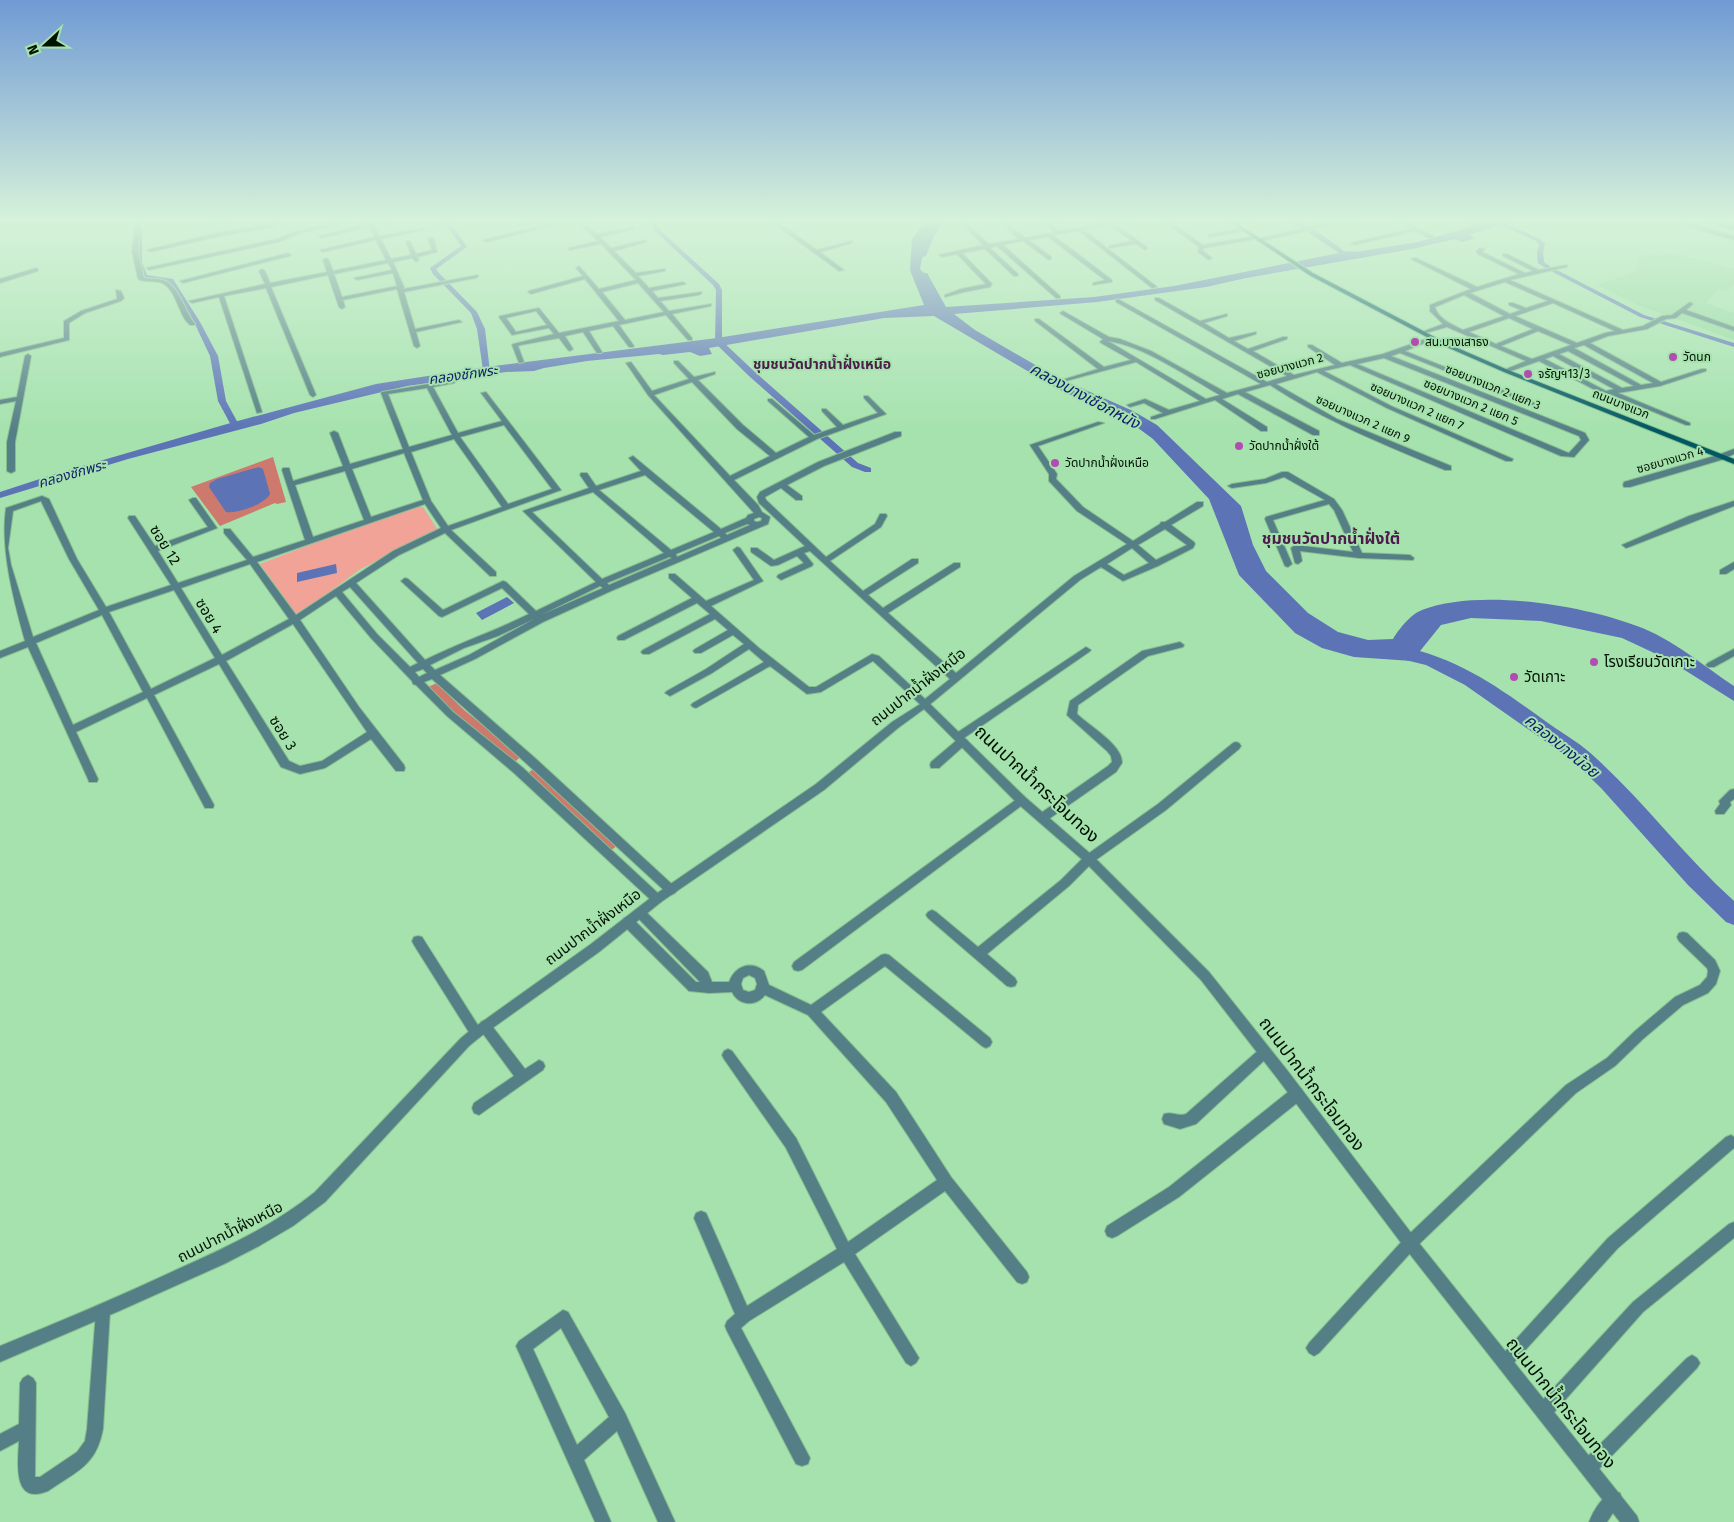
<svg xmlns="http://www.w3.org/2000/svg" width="1734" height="1522" font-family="'Fira Sans','Noto Sans Thai',sans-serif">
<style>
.built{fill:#95d99f}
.green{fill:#f1a398}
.forest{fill:#cd796e}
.water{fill:#5c73b6}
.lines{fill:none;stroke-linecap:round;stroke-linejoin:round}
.canal{fill:#5c73b6;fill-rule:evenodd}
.river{fill:#5c73b6;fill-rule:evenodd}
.minor-casing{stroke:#87bc8e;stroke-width:2}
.tertiary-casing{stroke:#87bc8e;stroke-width:2}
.secondary-casing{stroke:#87bc8e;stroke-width:2}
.minor{fill:#547f86;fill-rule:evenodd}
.tertiary{fill:#547f86;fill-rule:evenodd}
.secondary{fill:#005862;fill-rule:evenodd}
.poi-dot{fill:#b24cb0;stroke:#a5e2ad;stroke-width:2}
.labels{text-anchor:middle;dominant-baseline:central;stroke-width:4;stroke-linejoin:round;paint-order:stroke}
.far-poi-label{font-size:12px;fill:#001102;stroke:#a5e2ad;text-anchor:start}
.far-street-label{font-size:12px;fill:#001102;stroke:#a5e2ad}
.far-neighbourhood-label{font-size:14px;font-weight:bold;fill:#4c1b4b;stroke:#a5e2ad}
.far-water-label{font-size:14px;font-style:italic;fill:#101c6c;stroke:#a5e2ad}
.street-label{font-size:15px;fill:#001102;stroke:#a5e2ad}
.poi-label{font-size:15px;fill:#001102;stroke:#a5e2ad;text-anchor:start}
.water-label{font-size:16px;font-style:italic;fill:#101c6c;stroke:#a5e2ad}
.neighbourhood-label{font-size:16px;font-weight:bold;fill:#4c1b4b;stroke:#a5e2ad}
.near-street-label{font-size:18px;fill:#001102;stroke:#a5e2ad}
</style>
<rect width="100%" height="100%" fill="#a5e2ad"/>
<polygon class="built" points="1670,252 1734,269 1734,285 1727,291 1719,289 1706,303 1734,313 1734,340 1638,305 1597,285 1635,272 1639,258 1644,254 1660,256"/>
<polygon class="green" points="415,507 423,507 437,529 359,570 320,599 296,614 260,564 353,528"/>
<g class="forest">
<polygon points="273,457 286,502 277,504 275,503 220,526 191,487"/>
<polygon points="437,683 464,710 521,756 514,763 426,688"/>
<polygon points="534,768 618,845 610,851 527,774"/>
</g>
<g class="water">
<path d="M928 218H943L944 221 933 238 926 256 922 257 920 269 924 273H927L946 307 1094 297 1174 286 1349 251 1355 252 1418 242 1501 218H1520L1469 235 1475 238 1462 242 1455 239 1412 249 1246 278 1206 287 1097 302 954 314 975 330 1056 377 1133 411 1157 425 1241 506 1253 545 1266 571 1308 613 1338 632 1368 640 1393 639C1399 629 1411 614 1422 610 1479 588 1581 605 1637 626 1673 639 1702 665 1734 686V701L1667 659 1622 638 1541 621 1471 618 1441 625 1412 661 1354 657 1322 648 1295 633 1239 575 1209 499 1153 439 1130 422 1058 389 934 316 884 318 709 348 712 354 700 356 690 352 663 355 659 354 587 361 544 368 534 371 506 372 407 386 294 413 261 424 128 459 0 498V492L55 474 234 422 376 384 486 367 717 338 924 305 910 270 912 239Z"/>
<path d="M259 467 263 469 270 494C265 504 237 514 226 512L209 487 210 483 217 479Z"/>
<polygon points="336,564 337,573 297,582 297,573"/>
<polygon points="507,597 514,603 482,620 476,613"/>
</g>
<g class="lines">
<g class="canal">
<polygon points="136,218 142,218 142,262 147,275 173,279 200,322 218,356 226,401 239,425 238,427 232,427 218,401 210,356 194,322 169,282 141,277 136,262"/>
<polygon points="441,218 447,218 467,247 436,269 438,272 477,312 485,329 490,372 483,370 477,329 471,313 433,274 430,268 461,246"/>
<polygon points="647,218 653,218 660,230 719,284 722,290 722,341 755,372 858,463 871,468 871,472 865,472 852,467 749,376 715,343 716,290 713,285 656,232"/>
<path d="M1281 218C1298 216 1337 244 1350 256L1345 257 1303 229Z"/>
<polygon points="1457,218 1464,218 1484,228 1479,229"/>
<polygon points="1496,221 1500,221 1540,239 1545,244 1543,252 1544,262 1551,267 1644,315 1734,343 1734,347 1640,317 1547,269 1538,263 1537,252 1539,244 1536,241 1496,223"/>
</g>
<path class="river" d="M1391 645C1454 654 1498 687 1548 723 1565 735 1583 745 1597 759 1646 804 1685 857 1734 901V925L1726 922 1688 885 1601 788 1572 760 1465 685 1426 665 1385 655 1382 651 1385 647Z"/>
<g class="minor-casing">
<g id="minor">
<path d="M136 218H141L138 251 144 278C150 279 157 278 163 280 179 285 185 312 195 324L194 325H190L186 321C178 310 175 289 162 283 154 280 146 283 138 279L132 251Z"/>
<polygon points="233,218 243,218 210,225 207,223"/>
<path d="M357 218H369L372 222 396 218V220L374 225 379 236 424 228V230L381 239 391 259 411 255 406 241H410L416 254 432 250 428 239 431 237 434 239 437 252 417 257 419 260 416 262 412 258 393 262 404 287 403 289 478 275V277L476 278 404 292 415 329 459 320 462 322 416 332 420 346 417 348 414 346 397 289 343 300 345 307 342 309 339 307 328 275 271 287 316 395 313 397 310 395 266 288 224 296 262 412 257 413 219 297 192 303 189 301 265 284 259 271 262 269 265 271 270 283 327 272 323 260 326 258 329 260 333 271 386 260 376 240 323 252 320 250 375 237 369 227 322 238 319 236 367 224 364 218 298 234 279 242 149 270 146 268 277 239 294 232ZM388 263 392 270 354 278 357 280 393 273 397 286 342 297 334 274Z"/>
<path d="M572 218H580L597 234 633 227V229L600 237 611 248 646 240V242L614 251 636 273 665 269V271L638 276 649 288 683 282 686 284 652 291 658 298 701 292 702 293 699 295 660 301 669 311 711 304V306L672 314 692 338V340H688L666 315 619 325 634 346 633 347H629L613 326 589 331 602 352 601 353H597L583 332 565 336 573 349 570 351 568 350 559 338 521 345 518 346 524 362 519 363 512 345 513 344 554 334 549 328 512 335 499 317 500 316 539 308 559 333 619 321 585 279 531 294 528 292 529 291 583 276 576 268 579 266 599 289 636 280 601 244 569 250V248L598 241 576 220 486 242 483 240ZM638 283 664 312 625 320 602 292ZM536 311 547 325 516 332 506 318Z"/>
<polygon points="766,218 772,218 817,250 852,241 852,243 820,252 844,270 839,271"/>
<polygon points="956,218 961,218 989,244 1019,239 1000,222 1000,220 1002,219 1025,238 1054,232 1037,218 1042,218 1045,220 1066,218 1066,220 1049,223 1059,231 1131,218 1139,218 1139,219 1115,224 1148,248 1145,250 1136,244 1109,248 1109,246 1132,241 1109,225 1084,230 1157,287 1152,288 1079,231 1053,235 1112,280 1112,282 1093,285 1093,283 1105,280 1048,237 1029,240 1051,257 1051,259 1049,260 1023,241 1003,245 1060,296 1060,298 1056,298 997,246 990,248 1018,274 1018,276 1014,276 985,249 962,253 992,284 990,287 964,292 945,297 945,295 961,289 986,284 957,254 942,257 939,255 983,245"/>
<polygon points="1257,218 1268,218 1234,225 1231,223"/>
<path d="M1305 218C1313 217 1318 223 1325 223 1340 223 1355 217 1370 218L1322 227 1258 242 1256 239 1204 248 1203 251 1212 258 1209 260 1198 252 1199 247 1163 221 1168 220 1203 245 1255 236 1257 239 1317 225Z"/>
<polygon points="1390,218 1396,218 1435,237 1430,238 1415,231 1354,245 1351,243 1411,229"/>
<polygon points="1692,218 1700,218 1734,226 1734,230"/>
<polygon points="547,219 549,220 549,222 521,226 518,224"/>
<polygon points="1681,221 1734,236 1734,240 1679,224 1679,222"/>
<polygon points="276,223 278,224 278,226 221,236 150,252 147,250 221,232"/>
<polygon points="1243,228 1246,230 1245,231 1210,237 1207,235"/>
<path d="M1480 248 1485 249 1482 252 1525 273 1533 271 1503 256V254H1507L1539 270 1567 265V267L1510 280 1623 330 1643 326 1662 316 1672 315 1690 302 1693 304 1686 310 1734 327V331L1682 313 1676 318 1666 319 1647 329 1608 336 1590 343 1661 382 1702 369H1706V371L1660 386 1618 393 1690 423V425H1686L1610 394H1603L1539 361 1508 372H1504V370L1526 361 1447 327 1422 334V332L1443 324 1430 311V305L1471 289 1411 259 1416 258 1477 287 1519 274 1478 254 1476 251ZM1505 282 1548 301 1526 308 1513 303H1509V305L1521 310 1510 314 1470 293ZM1464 295 1504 316 1463 330C1453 325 1438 319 1435 307ZM1553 303 1615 331 1605 333 1577 343 1515 316ZM1509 318 1533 329 1496 344 1469 332ZM1538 331 1571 345 1532 359 1501 346ZM1584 345 1653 383 1641 385 1574 348ZM1568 351 1634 386 1622 388 1559 354ZM1553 356 1614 389 1606 391 1545 359Z"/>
<polygon points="288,253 291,255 290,256 183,283 180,281"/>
<polygon points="36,268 38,269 38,271 0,283 0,279"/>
<polygon points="116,290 121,291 124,298 121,301 85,313 69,323 69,340 0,357 0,353 64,338 64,321 81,311 117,299"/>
<path d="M1155 298H1159L1200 321 1227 314V316L1204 323 1229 338 1256 332V334L1234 341 1248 349 1283 337H1287V339L1253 351 1294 375 1335 365 1308 347V345H1312L1342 363 1383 354 1431 337H1435V339L1405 351 1537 404 1532 405 1400 353 1391 356 1585 433 1589 440 1574 457 1561 456 1350 365 1324 371 1391 406 1513 459 1512 461H1506L1387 408 1317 372 1276 384 1337 419 1451 466V470H1445C1385 445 1325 421 1270 385L1245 392 1319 431V435H1313L1238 394 1222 399 1267 427V431H1261L1215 400 1155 419H1151V417L1163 413 1144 403 1130 407 1127 405 1145 399 1169 410 1200 401 1136 362 1062 382V380L1098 369 1035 321V319H1039L1104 367 1131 360 1101 343 1100 342 1103 339 1061 314 1060 313 1063 311 1109 337 1120 339 1151 351 1227 393 1261 384 1116 302V300L1118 299 1267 382 1287 376 1155 300ZM1108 341C1144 346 1188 377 1220 395L1206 399ZM1384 358 1579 436 1581 440 1569 453 1566 452 1357 364Z"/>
<polygon points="28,354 31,356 15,442 15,471 11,473 7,471 7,442 16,401 0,404 0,400 17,397 25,356"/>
<path d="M674 361H678L694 377 715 372V374L698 380 743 425 776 453 809 437 768 401V399H772L814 435 837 427 822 411V409H826L843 425 878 413 864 398V396H868L886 414 817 439 734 480 758 505 762 512 770 517 768 524 611 591 543 622 475 659 440 675 535 758 675 887 677 890 675 893 671 895 667 893 527 764 432 679 424 682 453 712 522 767 661 896 663 899 661 902 657 904 653 902 514 773 447 716 416 685 413 684 412 681 371 638 336 596 300 620 359 707 404 765 405 768 404 771H396L371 739 325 768 300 774 281 767 219 664 154 695 214 805 213 808H205L147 698 76 732 98 779 97 782H89L88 779 28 647 0 658V651L25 641C14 601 0 549 6 508L42 496 49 499 77 559 106 607 171 585 128 518 129 516H135L155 546 208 527 189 500 193 498H196L217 528 158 551 178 583 247 560 224 533V529H230L253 557 305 540 282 470 283 468H289L293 481 343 466 330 433 334 431 338 433 350 464 403 449 381 393 382 392 452 380 455 382 454 383 433 387 458 433 502 421 481 393 486 392 561 490 451 530 496 572V576H490L445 533 399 555 356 583 425 660C459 643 495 631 529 614L502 588 442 617 439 616 401 581 405 578 408 579 443 610 503 581 506 582 536 611 596 582 523 511 589 488 580 475 581 473H587L596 486 641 471 629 458 633 456 721 529 746 518 748 515 754 513 648 395 626 363 631 362 652 391 689 379 674 363ZM692 382 737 429 770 456 730 476 654 395ZM427 388 452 435 409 447 388 394ZM504 425 552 489 508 504 460 437ZM454 439 502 507 448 526 431 501 411 452ZM404 453 423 500 371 517 352 469ZM345 471 364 520 313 537 295 485ZM645 475 714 532 671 550 599 490ZM593 492 664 553 602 579 532 512ZM41 501 69 559 99 610 33 637 11 565 8 548 13 511ZM425 504 441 528 393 551 296 615 257 562ZM759 517 762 518 761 521 757 522 754 521V519ZM747 524 750 525 727 535 725 533ZM719 536 721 538 677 557 676 554ZM669 557 672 558 609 585 607 583ZM250 564 289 619 222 655 181 588ZM600 586 603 588 541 615ZM350 587 418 663 410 667 377 634 342 592ZM174 590 215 658 151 689 109 612ZM102 615 143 692 73 725 36 643ZM534 619 469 655 435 670 430 665 464 648 498 636ZM293 624 367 732 322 761 300 766 289 761 226 661ZM423 669 427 673 419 677 415 672Z"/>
<path d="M1098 422 1104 423 1038 446 1057 474 1056 479 1083 507 1133 541 1160 524 1161 522H1165L1197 502H1203V506L1171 525 1194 542 1195 544 1193 548 1158 566 1123 581 1101 567 1080 580 928 706H922L873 661 821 692 807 694 770 666 696 708 693 707 691 705 693 703 764 662 749 649 712 673 670 696 665 693 667 691 706 669 744 644 733 635 701 653H695L693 651 695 649 728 630 715 619 649 654H643L641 652 643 650 710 614 697 603 624 640H618L617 638 618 636 692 598 669 578V574H675L706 601 754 580 733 550 737 547 740 548 763 581 711 606 759 648 809 687H816L872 654 879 656 925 699 950 679 810 551 804 553 813 564 812 566 781 580 777 577 778 575 804 563 797 556 778 565 771 566 751 552V548H757L774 560 805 546 759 503 757 497 760 492 818 462 895 432H901V436L824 466 787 485 802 496V500H796L781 488 765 497 766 500 826 557 875 524 880 514H886L887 516 881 527 830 561 863 591 912 559H918V563L868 595 883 608 954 563H960V567L888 613 956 673 1074 576 1127 544 1077 511 1049 481V474L1030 445ZM1165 529 1187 545 1156 560 1138 545ZM1132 548 1149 563 1124 575 1107 564Z"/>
<polygon points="1734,449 1734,454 1724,459 1630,487 1624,487 1623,485 1624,482 1718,455"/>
<polygon points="1282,472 1288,472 1334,499 1342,510 1362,553 1410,555 1414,558 1413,560 1359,558 1300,551 1302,561 1298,564 1295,563 1291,548 1295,545 1353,552 1334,510 1329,504 1273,520 1292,564 1288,567 1285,566 1265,519 1266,517 1325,500 1284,477 1266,483 1232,488 1228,486 1232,484 1265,479"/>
<polygon points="1734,501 1734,506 1629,547 1626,548 1622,545 1689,516"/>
<polygon points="1734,562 1734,569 1726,574 1720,574 1720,570"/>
<path d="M1180 642 1184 645 1183 647 1148 656 1078 705 1077 714C1089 726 1123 745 1122 763L1116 772 1046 821H1038L1037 818 1038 815 1108 766 1112 762 1111 756 1107 751 1069 717 1067 715 1070 701 1142 651Z"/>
<polygon points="1086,647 1091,650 1089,652 964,738 968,741 966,744 939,768 931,768 930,765 931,762 957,740 953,737 955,734"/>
<polygon points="1734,649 1734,656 1714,667 1708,667 1706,665 1708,663"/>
<polygon points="1236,742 1239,743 1241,746 1239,749 1166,810 1093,862 1069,886 987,954 1015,978 1017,982 1015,986 1011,987 1007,986 928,918 926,915 928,912 932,910 936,912 978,947 1061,880 1085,856 1158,804 1233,743"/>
<polygon points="1734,789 1734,799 1730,802 1731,805 1724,814 1716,814 1715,811 1720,804 1719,801 1730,790"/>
<polygon points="1021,796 1025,797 1026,800 1025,803 802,970 798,971 794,970 792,966 794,962"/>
<path d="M640 908 644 910 708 972 712 982H729C735 966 750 960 764 971L769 985 811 1005 881 955 885 954 889 955 990 1038 992 1042 990 1046 986 1048 982 1046 885 966 821 1012 896 1092 951 1177 1027 1272 1029 1277 1027 1282 1022 1284 1017 1282 945 1191 855 1254 916 1353 919 1358 916 1363 911 1366 906 1363 844 1262 749 1321 741 1328 810 1458 808 1464 802 1466 796 1464 727 1331 725 1326 727 1321 735 1314 694 1218 696 1213 701 1211 706 1213 747 1306 837 1249 786 1148 724 1059 722 1055 724 1051 728 1049 732 1051 796 1138 848 1242 937 1180 886 1102 808 1015 765 995C756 1007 739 1006 732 992L709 993 689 991 624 926 622 922 624 918 628 917 632 918 696 982H700L636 916 634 913 636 910ZM749 975 755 978 757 984 755 990 749 992 743 990 741 984 743 978Z"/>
<polygon points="1683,932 1687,933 1715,960 1720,971 1716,984 1708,993 1683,1005 1643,1039 1615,1066 1576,1093 1415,1248 1319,1353 1314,1356 1309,1353 1306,1348 1309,1343 1405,1238 1566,1085 1607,1058 1635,1031 1675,997 1700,985 1707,977 1708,971 1707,968 1679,941 1677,937 1679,933"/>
<polygon points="418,936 422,937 479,1027 481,1022 485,1020 489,1022 525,1069 539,1060 543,1062 545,1066 543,1070 479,1115 474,1113 472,1108 474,1103 514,1076 481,1031 480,1037 476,1039 472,1037 414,945 412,941 414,937"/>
<path d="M1265 1046 1269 1048 1271 1052 1269 1056 1196 1124 1180 1129 1164 1124 1162 1119 1164 1114C1172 1111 1178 1117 1186 1114L1261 1048Z"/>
<polygon points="1297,1088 1302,1089 1303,1094 1302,1099 1179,1197 1117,1236 1112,1238 1107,1236 1105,1231 1107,1226 1169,1187 1292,1089"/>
<polygon points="1731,1135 1734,1137 1734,1148 1618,1248 1510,1367 1505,1370 1500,1367 1497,1362 1500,1357 1608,1238 1726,1137"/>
<polygon points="1734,1222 1734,1238 1643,1312 1550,1417 1544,1419 1538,1417 1536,1411 1538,1405 1633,1302 1729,1224"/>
<path d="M103 1304 108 1306 110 1311 103 1429C96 1466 77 1471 48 1491 12 1506 18 1462 19 1441L0 1451V1434L19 1424 20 1383 23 1378 28 1375 33 1378 36 1383 35 1477H40L77 1452 85 1441 87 1429 96 1311 98 1306Z"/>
<path d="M563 1310 568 1312 625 1413 675 1522H658L617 1431 584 1460 611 1522H595L516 1346 519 1341ZM561 1328 609 1417 577 1445 533 1349Z"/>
<polygon points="1692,1355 1697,1358 1700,1363 1697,1368 1595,1473 1589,1475 1583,1473 1581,1467 1583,1461 1687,1358"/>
<path d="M1614 1491 1620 1493 1622 1499 1607 1522H1589C1593 1511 1603 1495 1614 1491Z"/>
</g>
</g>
<g class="tertiary-casing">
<path id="tertiary" d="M925 701 928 702 1025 797 1093 856 1209 972 1287 1070 1415 1238 1637 1516 1639 1522H1620L1405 1248 1277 1078 1201 980 1085 862 1017 803 924 709 898 728 824 790 661 902 599 952 480 1037 469 1046 325 1202 293 1226 259 1246 224 1264 119 1311 0 1362V1346C59 1322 118 1297 176 1270 225 1248 273 1226 315 1192L461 1038 472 1029 591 944 653 896 816 784 892 722Z"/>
</g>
<g class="secondary-casing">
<polygon id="secondary" points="1224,218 1229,218 1313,273 1446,343 1508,370 1734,459 1734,464 1504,372 1442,345 1309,275"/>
</g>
<use href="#minor" class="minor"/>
<use href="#tertiary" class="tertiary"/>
<use href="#secondary" class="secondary"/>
</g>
<linearGradient id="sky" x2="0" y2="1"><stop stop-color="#709ad4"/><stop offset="0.51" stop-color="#d6f2da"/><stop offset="1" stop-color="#d6f2da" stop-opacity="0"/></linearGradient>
<rect width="1734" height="431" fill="url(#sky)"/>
<g class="poi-dot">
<circle cx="1415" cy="342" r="5"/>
<circle cx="1673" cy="357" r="5"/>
<circle cx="1528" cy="374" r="5"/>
<circle cx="1239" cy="446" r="5"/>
<circle cx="1055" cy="463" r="5"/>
<circle cx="1594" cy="662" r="5"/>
<circle cx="1514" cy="677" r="5"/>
</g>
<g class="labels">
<g class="far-poi-label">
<text x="1425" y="342">สน.บางเสาธง</text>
<text x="1683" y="357">วัดนก</text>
<text x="1538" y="374">จรัญฯ13/3</text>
<text x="1249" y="446">วัดปากน้ำฝั่งใต้</text>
<text x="1065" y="463">วัดปากน้ำฝั่งเหนือ</text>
</g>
<g class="far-street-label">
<text transform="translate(1290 366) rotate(-15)">ซอยบางแวก 2</text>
<text transform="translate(1493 387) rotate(22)">ซอยบางแวก 2 แยก 3</text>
<text transform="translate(1471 402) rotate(23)">ซอยบางแวก 2 แยก 5</text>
<text transform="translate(1621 404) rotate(22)">ถนนบางแวก</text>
<text transform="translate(1417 406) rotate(24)">ซอยบางแวก 2 แยก 7</text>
<text transform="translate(1363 419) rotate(24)">ซอยบางแวก 2 แยก 9</text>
<text transform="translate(1670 460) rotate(-16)">ซอยบางแวก 4</text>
</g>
<g class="far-neighbourhood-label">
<text x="822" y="364">ชุมชนวัดปากน้ำฝั่งเหนือ</text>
</g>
<g class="far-water-label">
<text transform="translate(463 375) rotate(-8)">คลองชักพระ</text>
<text transform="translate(72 474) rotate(-16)">คลองชักพระ</text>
</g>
<g class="street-label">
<text transform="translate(165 545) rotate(58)">ซอย 12</text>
<text transform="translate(209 616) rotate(59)">ซอย 4</text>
<text transform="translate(918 687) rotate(-38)">ถนนปากน้ำฝั่งเหนือ</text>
<text transform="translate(283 733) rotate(58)">ซอย 3</text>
<text transform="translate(593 927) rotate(-37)">ถนนปากน้ำฝั่งเหนือ</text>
<text transform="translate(230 1232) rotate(-27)">ถนนปากน้ำฝั่งเหนือ</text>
</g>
<g class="poi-label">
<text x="1604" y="662">โรงเรียนวัดเกาะ</text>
<text x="1524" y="677">วัดเกาะ</text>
</g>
<g class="water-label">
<text transform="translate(1085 396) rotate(28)">คลองบางเชือกหนัง</text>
<text transform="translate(1562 746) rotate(39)">คลองบางน้อย</text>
</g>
<g class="neighbourhood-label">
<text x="1331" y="538">ชุมชนวัดปากน้ำฝั่งใต้</text>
</g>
<g class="near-street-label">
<text transform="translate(1037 784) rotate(43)">ถนนปากน้ำกระโจมทอง</text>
<text transform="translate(1312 1084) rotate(53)">ถนนปากน้ำกระโจมทอง</text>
<text transform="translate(1561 1403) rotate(51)">ถนนปากน้ำกระโจมทอง</text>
</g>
</g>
<g transform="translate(45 45) rotate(249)" stroke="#a5e2ad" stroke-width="4" paint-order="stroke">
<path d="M0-4L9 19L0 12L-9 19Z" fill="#001102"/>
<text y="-8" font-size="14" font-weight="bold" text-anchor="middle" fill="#001102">N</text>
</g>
</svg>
